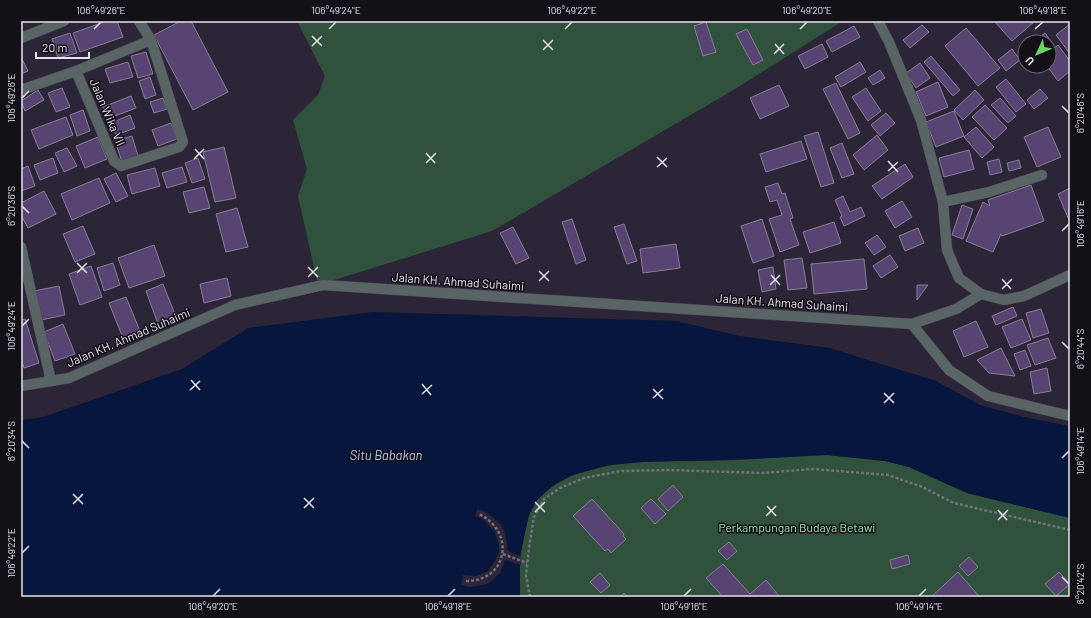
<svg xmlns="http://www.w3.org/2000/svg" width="1091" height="618" font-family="Barlow,sans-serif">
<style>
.green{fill:#30523c}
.water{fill:#07163d}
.pier{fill:#2c2537}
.building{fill:#574472;stroke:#867e93}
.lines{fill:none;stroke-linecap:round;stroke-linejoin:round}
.minor-casing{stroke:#4a4354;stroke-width:11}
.path{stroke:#756e7e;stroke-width:2.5;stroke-dasharray:3 2;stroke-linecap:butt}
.minor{stroke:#596564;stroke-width:10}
.ticks{fill:none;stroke:#e7e2ee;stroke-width:1.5}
.labels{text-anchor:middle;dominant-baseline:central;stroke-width:3;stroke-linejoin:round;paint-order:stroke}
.street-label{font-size:12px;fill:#e7e2ee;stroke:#131018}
.park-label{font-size:12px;fill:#96e5b1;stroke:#131018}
.water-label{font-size:13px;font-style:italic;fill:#b2c7f1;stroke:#131018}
.neatline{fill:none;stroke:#e7e2ee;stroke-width:1.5}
.ticks-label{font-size:10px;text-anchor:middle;fill:#e7e2ee}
</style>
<rect width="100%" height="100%" fill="#2c2537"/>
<g class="green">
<polygon points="297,21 843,21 730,92 492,231 318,285 298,196 307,169 293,120 318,95 325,76"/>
<path d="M827 455 885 461 909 467 967 493 1070 518V597H520C518 579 520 555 524 537 527 524 529 509 539 498 578 456 656 462 709 461 748 460 787 456 827 455Z"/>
</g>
<polygon class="water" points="372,312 676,321 740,336 830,348 936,381 980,405 1024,417 1070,426 1070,518 967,493 909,467 885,461 827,455 755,459 643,462 610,465 573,475 554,485 538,499 529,514 520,556 520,597 21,597 21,420 43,417 182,369 248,328"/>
<polygon class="pier" points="477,509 486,512 501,524 505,532 508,551 520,556 521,565 505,560 500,573 494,579 487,584 470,587 461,585 463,575 476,576 488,571 495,561 499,552 499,544 494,531 483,519 475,516"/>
<g class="building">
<polygon points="107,21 117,21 123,37 80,52 73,33"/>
<polygon points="181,21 191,21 228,92 193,110 154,35"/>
<polygon points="994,21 1035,21 1012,41"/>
<polygon points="706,22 716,52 703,56 694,26"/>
<polygon points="1070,24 1070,54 1056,35"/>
<polygon points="922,25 929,32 910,48 903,40"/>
<polygon points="854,26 860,37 832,52 826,41"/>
<polygon points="966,28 1000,68 978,86 945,46"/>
<polygon points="747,29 763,60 753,65 736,34"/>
<polygon points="70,33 77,53 58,58 52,39"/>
<polygon points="1045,33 1052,43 1049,45 1049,42 1033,42"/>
<polygon points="822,44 828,57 805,69 798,56"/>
<polygon points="1058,45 1070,61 1070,71 1058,81 1047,66 1049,66 1049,52"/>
<polygon points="1012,49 1020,60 1006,71 998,60"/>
<polygon points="146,52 153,74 138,78 131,56"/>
<polygon points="931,56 960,90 953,96 924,62"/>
<polygon points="21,57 28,71 21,74"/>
<polygon points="128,62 133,77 110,83 105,69"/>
<polygon points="860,62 866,72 841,87 835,77"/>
<polygon points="920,63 930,78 916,88 906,73"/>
<polygon points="880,70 885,78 873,85 868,78"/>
<polygon points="150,77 156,95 145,99 139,81"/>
<polygon points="1006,79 1026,104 1016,112 996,87"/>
<polygon points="938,82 948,107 926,116 916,92"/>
<polygon points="836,83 860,133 848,139 823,89"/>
<polygon points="779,85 789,106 760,119 750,98"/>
<polygon points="62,88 70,107 56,112 48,93"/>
<polygon points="866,88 881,111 868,121 852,97"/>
<polygon points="1040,89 1048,98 1034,109 1027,100"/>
<polygon points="38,90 44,100 25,111 21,101"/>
<polygon points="975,90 984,100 963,120 954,110"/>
<polygon points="131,96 136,108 107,119 103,107"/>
<polygon points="163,98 167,109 154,113 150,102"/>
<polygon points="1000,98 1016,116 1008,123 991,105"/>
<polygon points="985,105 1007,128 994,140 972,117"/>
<polygon points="83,110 90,131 77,136 70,115"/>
<polygon points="954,111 964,136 936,147 926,122"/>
<polygon points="886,113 895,123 880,136 871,125"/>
<polygon points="130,115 135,128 116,135 111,123"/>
<polygon points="66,117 73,135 39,149 31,130"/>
<polygon points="171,123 177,139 158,146 152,130"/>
<polygon points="976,127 994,147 982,158 964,137"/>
<polygon points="1048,127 1061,157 1037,167 1024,137"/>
<polygon points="818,132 834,183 821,187 804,136"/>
<polygon points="877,135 888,150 864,170 853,155"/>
<polygon points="132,136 138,156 122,162 115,141"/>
<polygon points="98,137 107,159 85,168 76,146"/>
<polygon points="801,141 807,159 766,172 760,154"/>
<polygon points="842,143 854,174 842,178 830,148"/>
<polygon points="224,147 236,198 215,202 203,152"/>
<polygon points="67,148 77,166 64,172 55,153"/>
<polygon points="969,150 974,169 944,177 939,158"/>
<polygon points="53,158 58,173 40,180 34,165"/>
<polygon points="198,158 205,179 192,183 185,163"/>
<polygon points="999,159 1002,172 990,175 987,162"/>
<polygon points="1019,160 1021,168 1009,171 1007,163"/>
<polygon points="905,164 913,177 882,199 872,186"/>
<polygon points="28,166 35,186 21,191 21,169"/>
<polygon points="182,167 187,182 167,188 162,173"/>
<polygon points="155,168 160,186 132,194 127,175"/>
<polygon points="116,173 128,196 116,202 104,179"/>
<polygon points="99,178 110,203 72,220 61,194"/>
<polygon points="778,183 782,194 785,193 793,218 790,219 799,245 780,252 769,219 782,215 777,200 770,202 765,187"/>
<polygon points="1031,185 1044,221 1002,236 1001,234 993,252 966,241 983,202 990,206 988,200"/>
<polygon points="204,187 210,208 189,213 183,192"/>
<polygon points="1070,188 1070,220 1069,220 1058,194"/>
<polygon points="44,191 56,214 28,228 21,215 21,203"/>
<polygon points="843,196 850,212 861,207 865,216 844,226 840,217 842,216 835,200"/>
<polygon points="902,201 912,217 895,228 885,211"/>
<polygon points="962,205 973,209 963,239 952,235"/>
<polygon points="237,208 248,247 226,252 216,214"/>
<polygon points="572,219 586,260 576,264 562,222"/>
<polygon points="762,219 774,256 753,263 741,226"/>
<polygon points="834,222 841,243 810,253 803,232"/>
<polygon points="624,224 637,261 627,264 614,227"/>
<polygon points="83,226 95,254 75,262 63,234"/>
<polygon points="513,227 529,258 516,264 500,233"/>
<polygon points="918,228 924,243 905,251 899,236"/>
<polygon points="877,235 886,247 874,255 865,243"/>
<polygon points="676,244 680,268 643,273 640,249"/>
<polygon points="154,245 165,276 129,288 118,258"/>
<polygon points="890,255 898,267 881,278 873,266"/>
<polygon points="802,258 807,288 788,290 784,260"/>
<polygon points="864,259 867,289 814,294 811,264"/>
<polygon points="113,263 120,285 104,291 97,268"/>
<polygon points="91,266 102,297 80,305 69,274"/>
<polygon points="773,267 776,289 762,292 758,270"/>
<polygon points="227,278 231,296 204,303 200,284"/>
<polygon points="163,284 176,317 158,324 146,291"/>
<polygon points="917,285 928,285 917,300"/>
<polygon points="59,286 65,315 41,320 34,291"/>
<polygon points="126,297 140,331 123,338 109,303"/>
<polygon points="1013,307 1017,316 996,325 992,316"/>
<polygon points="1041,309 1049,333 1033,338 1026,313"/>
<polygon points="25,319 39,363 24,368 21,359 21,320"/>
<polygon points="1022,319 1031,340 1011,348 1002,327"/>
<polygon points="976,321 988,347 964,357 953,331"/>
<polygon points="63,324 75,354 55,361 44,332"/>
<polygon points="1048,338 1056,358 1035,365 1027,345"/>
<polygon points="1001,348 1015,376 989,373 977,360"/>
<polygon points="1025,350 1031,366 1020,370 1014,354"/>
<polygon points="1047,368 1051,391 1034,394 1030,372"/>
<polygon points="673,485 683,497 668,511 658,499"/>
<polygon points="592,499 624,534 623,536 626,539 611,553 608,549 605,551 573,516"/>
<polygon points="651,499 666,514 655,524 641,508"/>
<polygon points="729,542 737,551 727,560 718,551"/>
<polygon points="908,555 910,564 892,569 890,560"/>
<polygon points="969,557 978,567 968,576 959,566"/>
<polygon points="723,564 750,594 766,580 779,596 723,597 706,578"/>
<polygon points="958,572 978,595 975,597 931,597"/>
<polygon points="1059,572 1070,584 1056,596 1045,584"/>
<polygon points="600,573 610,585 601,593 590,582"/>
<polygon points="624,593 628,597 620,597"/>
</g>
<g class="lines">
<g class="minor-casing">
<g id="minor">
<polyline points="878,21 889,42 921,120 943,202 947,250 959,278 981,294 1004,300 1024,296 1070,275"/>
<polyline points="21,38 64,21"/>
<polyline points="76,71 151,40"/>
<polyline points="21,90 76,71 114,161 121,166 179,147 183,142 151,40 139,21"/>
<polyline points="943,202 989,192 1042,175"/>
<polyline points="21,247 51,381"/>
<polyline points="912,324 949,370 988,396 1070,416"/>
<polyline points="21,386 69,378 235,305 323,285 912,324 956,309 981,294"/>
</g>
</g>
<g class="path">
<polyline points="503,554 527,563"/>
<path d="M466 581C508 581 516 532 479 514"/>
<polyline points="530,597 526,575 529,548 534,517 544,499 560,488 584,478 621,471 670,470 762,473 813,469 888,475 920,486 954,503 1070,530"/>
</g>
<use href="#minor" class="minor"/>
</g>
<path class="ticks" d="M94 29 101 22M329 29 336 22M565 29 572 22M800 29 807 22M1035 29 1043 22M312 36 322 46M543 40 553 50M775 44 784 54M312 46 322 36M543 50 553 40M774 54 784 44M22 98 29 91M1062 106 1069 113M195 149 204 159M426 153 435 163M657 157 667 167M194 159 204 149M888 161 898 172M426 163 436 153M657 167 667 158M888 171 898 162M22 206 29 213M1062 231 1069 224M77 263 87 273M308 267 318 277M539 271 549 281M77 273 87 263M771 275 780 285M308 277 318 267M1002 279 1011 289M539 281 549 271M770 285 780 275M1002 289 1012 279M22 326 29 319M1062 342 1069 349M191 380 200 390M422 384 431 395M653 389 663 399M190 390 200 381M884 393 894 403M422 394 432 385M653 398 663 389M884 403 894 393M22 441 29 448M1062 458 1069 451M73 494 83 504M304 498 314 508M535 502 545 512M73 504 83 494M767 506 776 516M304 508 314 498M998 510 1007 520M535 512 545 502M766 516 776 506M998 520 1008 510M22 553 29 546M1062 577 1069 584M213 596 220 589M448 596 455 589M684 596 691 589M919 596 926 589"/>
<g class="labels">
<g class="street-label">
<text transform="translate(108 112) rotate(67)">Jalan Wika VII</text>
<text transform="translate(458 281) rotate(4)">Jalan KH. Ahmad Suhaimi</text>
<text transform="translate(782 302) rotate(4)">Jalan KH. Ahmad Suhaimi</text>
<text transform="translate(128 337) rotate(-23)">Jalan KH. Ahmad Suhaimi</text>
</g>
<g class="park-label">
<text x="797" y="527">Perkampungan Budaya Betawi</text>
</g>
<g class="water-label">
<text x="386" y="455">Situ Babakan</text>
</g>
</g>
<rect width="1091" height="618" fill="none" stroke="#131018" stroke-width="44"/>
<g transform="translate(1037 54) rotate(226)"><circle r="19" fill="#131018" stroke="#68646e"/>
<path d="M0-3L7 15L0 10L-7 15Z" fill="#6bd363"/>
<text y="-6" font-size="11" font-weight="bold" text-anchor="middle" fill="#e7e2ee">U</text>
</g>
<path d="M36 52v6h53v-6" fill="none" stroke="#e7e2ee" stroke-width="2"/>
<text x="42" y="52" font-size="12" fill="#e7e2ee" stroke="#131018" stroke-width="3" paint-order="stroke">20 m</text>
<rect x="22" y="22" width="1047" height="574" class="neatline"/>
<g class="ticks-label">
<text x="101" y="14">106°49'26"E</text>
<text x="336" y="14">106°49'24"E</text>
<text x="572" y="14">106°49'22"E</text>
<text x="807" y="14">106°49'20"E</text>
<text x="1043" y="14">106°49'18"E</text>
<text transform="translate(11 98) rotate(-90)" y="4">106°49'26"E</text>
<text transform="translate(1080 113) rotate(-90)" y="4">6°20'46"S</text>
<text transform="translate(11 206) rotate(-90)" y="4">6°20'36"S</text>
<text transform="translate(1080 224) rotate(-90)" y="4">106°49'16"E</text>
<text transform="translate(11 326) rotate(-90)" y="4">106°49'24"E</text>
<text transform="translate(1080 349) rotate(-90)" y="4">6°20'44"S</text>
<text transform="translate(11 441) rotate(-90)" y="4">6°20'34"S</text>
<text transform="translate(1080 451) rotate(-90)" y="4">106°49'14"E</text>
<text transform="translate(11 553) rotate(-90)" y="4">106°49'22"E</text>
<text transform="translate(1080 584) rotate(-90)" y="4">6°20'42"S</text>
<text x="213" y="610">106°49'20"E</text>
<text x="448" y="610">106°49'18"E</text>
<text x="684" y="610">106°49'16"E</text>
<text x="919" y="610">106°49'14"E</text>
</g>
</svg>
